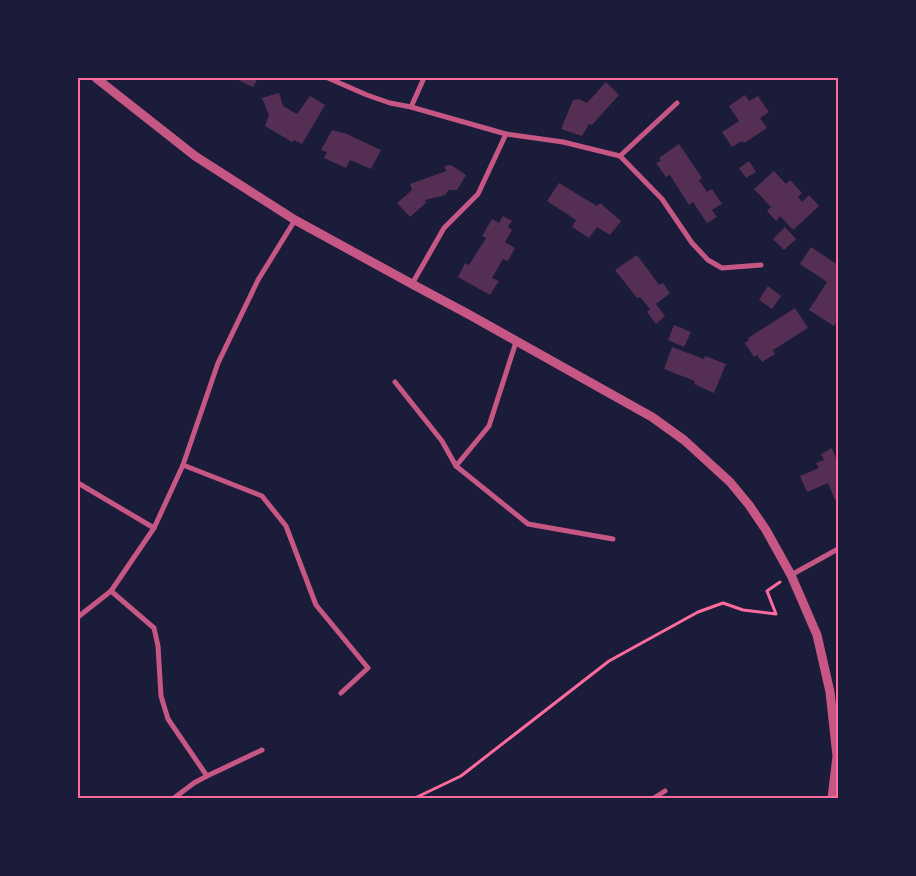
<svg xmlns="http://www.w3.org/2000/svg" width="916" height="876" font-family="Cabin,sans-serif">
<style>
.building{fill:#542f53}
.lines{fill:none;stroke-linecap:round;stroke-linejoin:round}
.path{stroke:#ff6b9d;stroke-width:3}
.minor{stroke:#c65784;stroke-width:5}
.tertiary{stroke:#c65784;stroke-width:9}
.neatline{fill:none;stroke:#ff6b9d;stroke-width:2}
</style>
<rect width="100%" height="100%" fill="#1b1b3a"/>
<g class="building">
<polygon points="234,78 258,78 253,87"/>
<polygon points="606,82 619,95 592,125 589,124 582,136 561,129 573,100 579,99 587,103"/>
<polygon points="279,93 283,106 297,114 310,96 325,105 302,144 294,140 292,142 265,126 269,115 262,98"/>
<polygon points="745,95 749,101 758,96 769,112 760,118 767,128 744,143 742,141 732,147 722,132 739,121 729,106"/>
<polygon points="332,130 347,134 381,150 371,169 350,160 346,168 324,158 327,152 321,150"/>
<polygon points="679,144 702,178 699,180 707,192 712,189 722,204 712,210 717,217 707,223 693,202 689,205 670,175 666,177 656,163 661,161 659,158"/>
<polygon points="749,161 756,172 746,178 739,168"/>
<polygon points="451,165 466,175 457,190 449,190 445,195 425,200 426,203 410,217 397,203 412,190 410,184 446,171 444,166"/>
<polygon points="774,171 786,184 790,180 802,193 798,197 802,202 809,195 819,206 793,230 780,216 776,221 767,211 771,207 754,189"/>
<polygon points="559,183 597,206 600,203 621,221 610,235 597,227 589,238 572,227 576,220 547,201"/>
<polygon points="503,216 512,221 508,227 512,230 505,242 515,248 508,261 503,259 492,278 499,281 490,295 458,277 465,263 469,265 486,238 482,236 492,219 499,223"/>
<polygon points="785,227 796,239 784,250 773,239"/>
<polygon points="811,247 838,265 838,309 835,315 838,317 838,320 834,326 809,310 827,282 800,264"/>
<polygon points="637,255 659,285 663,283 670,293 656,304 665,316 656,324 647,312 650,309 640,297 637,298 615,270"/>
<polygon points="768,286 781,296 772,309 759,300"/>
<polygon points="795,308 808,328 773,350 775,354 762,362 757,355 754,357 745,343 749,340 748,338"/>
<polygon points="674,325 691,332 684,347 668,340"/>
<polygon points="672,347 704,359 705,356 726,364 714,393 694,384 695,381 664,369"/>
<polygon points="832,448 838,464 838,498 835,500 828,483 807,492 800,476 819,468 816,463 824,460 821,454"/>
</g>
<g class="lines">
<polyline class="path" points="415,798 461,776 609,661 698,612 723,603 743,610 776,614 767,591 780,582"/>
<g class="minor">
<polyline points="328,78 367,95 390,103 411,107 506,134 563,142 620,156"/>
<polyline points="677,103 620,156 662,199 692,243 708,260 722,268 761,265"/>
<polyline points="411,107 424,78"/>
<polyline points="412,284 444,228 478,194 506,134"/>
<polyline points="395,382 442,441 456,466 528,524 613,539"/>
<polyline points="183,465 262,496 286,526 316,605 368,668 341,693"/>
<polyline points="456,466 489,426 516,342"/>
<polyline points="78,483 154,528"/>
<polyline points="791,575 838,549"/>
<polyline points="111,591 154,628 158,646 161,696 168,719 207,776"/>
<polyline points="78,617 111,591 154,528 183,465 218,363 258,280 295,220"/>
<polyline points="174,798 194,783 207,776 262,750"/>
<polyline points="654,798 665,791"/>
</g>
<polyline class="tertiary" points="96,78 195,156 295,220 412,284 468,314 652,417 684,440 730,482 749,505 766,530 791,575 817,635 830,692 837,756 832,798"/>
</g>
<rect width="916" height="876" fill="none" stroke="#1b1b3a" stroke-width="158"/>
<rect x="79" y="79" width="758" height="718" class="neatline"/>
</svg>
